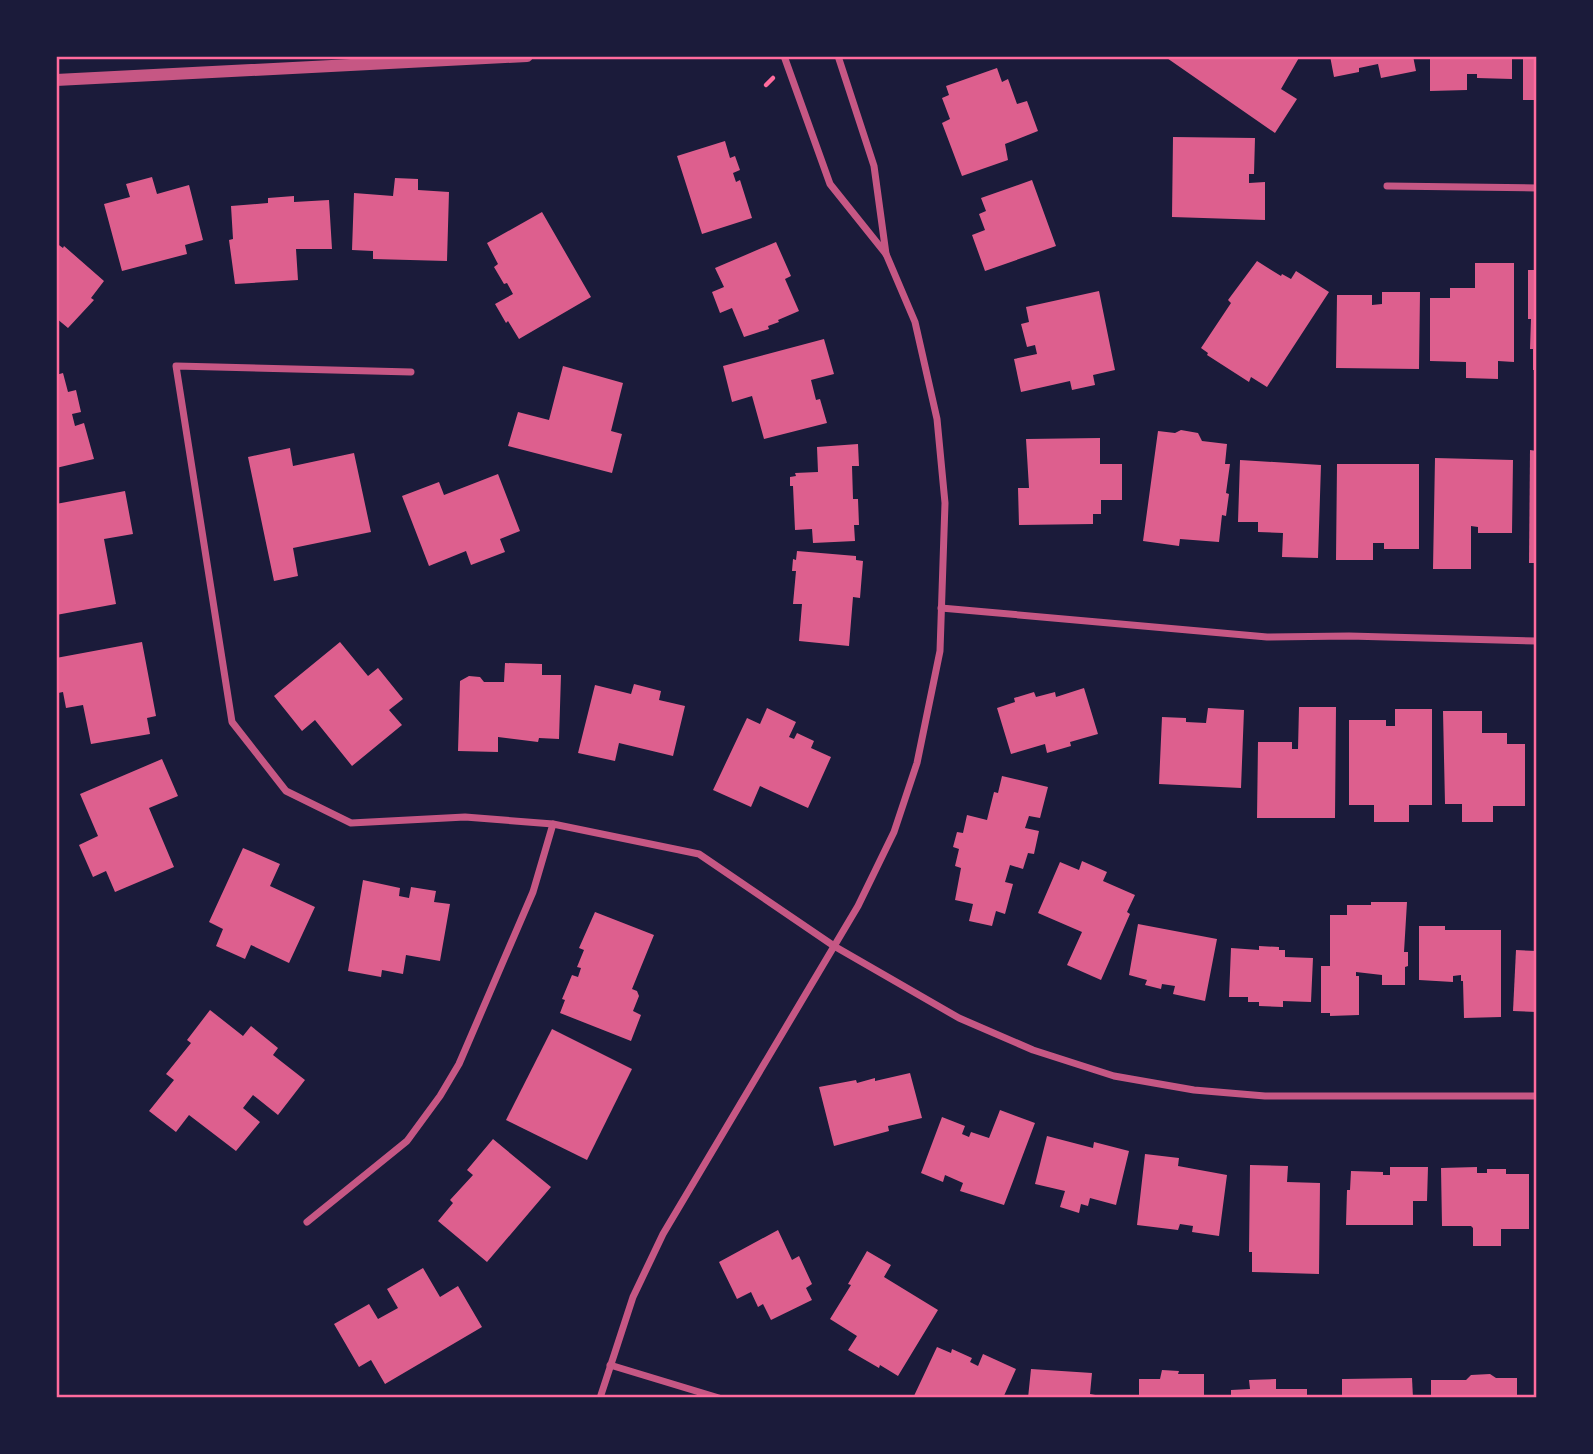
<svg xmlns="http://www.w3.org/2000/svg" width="1593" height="1454" font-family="Cabin,sans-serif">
	<rect width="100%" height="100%" fill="#1b1b3a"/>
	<g fill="#dd5f8e">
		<path d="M1164 56H1300L1281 89 1297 99 1275 133Z"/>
		<path d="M1330 56H1413L1416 71 1381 78 1378 64 1359 68V72L1334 77Z"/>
		<path d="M1430 56H1512V79L1477 78V74H1467V90L1430 91Z"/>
		<rect x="1523" y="56" width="14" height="44"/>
		<path d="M997 68 1002 82 1008 79 1017 104 1027 101 1038 131 1005 144 1008 160 962 176 942 123 950 119 942 98 949 95 946 86Z"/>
		<path d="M1173 137 1255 138 1254 174H1249V183L1265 182V220L1172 217Z"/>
		<path d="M725 141 730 158 735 156 740 170 733 173 736 182 740 180 752 218 702 234 677 156Z"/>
		<path d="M152 177 157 194 189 185 203 240 185 245 187 254 122 271 104 204 130 197 126 184Z"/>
		<path d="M395 178 418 179V190L449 192 447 261 373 259V251L352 250 354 193 393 196Z"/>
		<path d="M1032 180 1056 246 985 271 972 235 985 230 979 214 986 211 981 198Z"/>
		<path d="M294 196V202L329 200 332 249H296L298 280 235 284 229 240 233 239 231 206 268 203V198Z"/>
		<path d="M542 212 591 297 519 339 508 321 506 323 495 304 513 294 507 283 504 284 494 267 498 264 487 243Z"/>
		<path d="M776 242 791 276 785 279 799 311 778 320 779 322 768 326 769 329 744 337 732 308 720 313 712 292 724 287 715 268Z"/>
		<path d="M56 243 63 248 64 246 104 281 91 298 94 300 68 328 56 318Z"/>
		<path d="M1257 261 1281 276 1282 274 1291 279 1296 271 1329 292 1267 387 1251 377 1249 382 1207 355 1208 353 1201 348 1231 303 1228 300Z"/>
		<path d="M1475 263H1514V362L1498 361V379L1466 378V362L1430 361V298H1450V288H1475Z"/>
		<path d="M1528 270H1537V370H1533V349H1530L1531 319H1528Z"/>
		<path d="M1099 291 1115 370 1093 375 1095 385 1072 390 1070 381 1021 392 1014 359 1037 354 1035 345 1027 347 1021 324 1029 322 1026 307Z"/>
		<path d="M1382 292H1420L1419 369 1336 368 1337 295H1372V305L1382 304Z"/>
		<path d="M824 339 834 374 811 380 816 400 820 399 827 423 764 439 752 396 732 402 723 366Z"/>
		<path d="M563 366 623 383 611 431 622 434 612 473 508 446 518 412 549 420Z"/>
		<path d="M63 373 68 392 76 390 81 412 72 414 75 426 84 423 94 459 56 468V375Z"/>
		<path d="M1181 430 1198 433 1202 441 1227 444 1225 464H1230L1226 493 1229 494 1226 516 1222 515 1219 542 1180 539 1179 546 1143 541 1158 431 1175 433Z"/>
		<path d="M1100 438V464H1122V500H1101V514H1093V524L1019 525 1018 488H1029L1026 439Z"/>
		<path d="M858 444 859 466H852L853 499H858L859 525H854L855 541 813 543 812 529 795 530 793 486H790V477L796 476 795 473 818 472 817 447Z"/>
		<path d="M290 448 293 466 354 453 371 532 293 548 298 576 274 581 248 457Z"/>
		<path d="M1530 450 1537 451V563H1529Z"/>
		<path d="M1435 458 1513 460 1512 533H1478V527L1471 526V569H1433Z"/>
		<path d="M1240 460 1321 465 1318 558 1282 557 1283 533 1258 532V522H1238Z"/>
		<path d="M1337 464H1419V549H1384V543H1373V560H1336Z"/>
		<path d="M498 474 520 531 500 539 505 552 471 565 466 551 429 566 402 496 439 482 444 495Z"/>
		<path d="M125 491 133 534 104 539 116 604 56 615V504Z"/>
		<path d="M797 551 856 556V560L863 561 860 598 853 597 849 646 799 641 802 604H793L796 571H792L793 559 796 560Z"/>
		<path d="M142 642 156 716 147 718 150 734 91 744 83 705 66 708 63 692 58 693 56 658Z"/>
		<path d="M340 642 368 676 378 668 403 699 389 710 402 725 352 766 315 720 302 731 274 696Z"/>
		<path d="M505 663 542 664V675H561L559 739 539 738 538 742 498 737V752L458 751 460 681 469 676 480 677 484 682H504Z"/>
		<path d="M634 684 661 691 659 700 685 706 673 756 619 743 615 761 578 753 595 685 631 694Z"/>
		<path d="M1084 688 1098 734 1070 742 1071 746 1047 753 1045 744 1011 754 997 708 1015 702 1014 698 1034 692 1036 697 1055 692 1056 697Z"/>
		<path d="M1299 707H1336L1335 818H1257L1258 742H1292V749H1298Z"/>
		<path d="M767 708 796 722 789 737 794 739 797 733 814 741 811 748 831 757 808 808 760 786 751 807 713 790 747 718 760 724Z"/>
		<path d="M1208 708 1244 710 1241 788 1159 784 1162 717 1186 718V722L1206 723Z"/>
		<path d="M1395 709H1432V805H1409V822H1374V805H1349V720H1386V726H1395Z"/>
		<path d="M1443 711H1482V733H1507V744H1525V806H1493V822H1462V804H1445Z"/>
		<path d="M162 759 178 796 149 808 174 867 115 892 106 871 93 877 79 845 98 836 80 794Z"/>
		<path d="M1002 776 1048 787 1040 818 1029 816 1025 828 1039 831 1034 854 1028 853 1023 869 1010 865 1005 882 1013 884 1005 914 996 911 992 926 969 921 973 904 955 900 961 868 955 866 959 849 953 847 957 832 963 833 967 815 987 820 994 792 998 793Z"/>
		<path d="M243 848 280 864 270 886 315 907 289 963 251 945 245 959 216 946 223 929 209 922Z"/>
		<path d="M1082 861 1107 872 1103 881 1135 895 1127 912 1130 914 1101 980 1067 965 1082 932 1038 913 1060 862 1079 870Z"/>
		<path d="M363 880 400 888 399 896 409 898 411 887 436 891 434 902 450 904 440 961 406 955 403 974 382 970 381 977 348 971Z"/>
		<path d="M1371 902H1407L1404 952H1408V966L1405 967V985H1382V975L1356 972V976H1359V1015L1330 1016V1013H1321V966H1330V915H1347V905H1371Z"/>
		<path d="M595 912 654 935 632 989 637 991 639 996 633 1011 641 1015 631 1041 560 1013 565 1000 562 999 572 975 578 977 581 968 577 967 584 950 579 948Z"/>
		<path d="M1138 924 1217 939 1205 1001 1173 994 1175 986 1162 984 1161 989 1145 985 1147 980 1129 975Z"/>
		<path d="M1419 926H1445V930H1501V1017L1464 1018 1463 981H1461V975L1453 976V982L1419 980Z"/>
		<path d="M1259 946 1279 947V950H1285V957L1313 958 1311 1002 1283 1001V1007L1259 1006V1002H1248V997H1229L1231 948 1259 950Z"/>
		<path d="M1516 950 1537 951V1012L1513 1011Z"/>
		<path d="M210 1010 243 1036 251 1026 278 1048 273 1055 305 1080 278 1115 253 1095 243 1108 260 1122 236 1151 189 1115 176 1132 149 1111 174 1080 166 1074 191 1043 187 1040Z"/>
		<path d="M552 1029 632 1069 587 1160 506 1120Z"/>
		<path d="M910 1073 922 1118 888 1126 889 1131 834 1146 819 1087 856 1080 857 1083 875 1078V1081Z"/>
		<path d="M1000 1110 1035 1123 1004 1205 960 1191 963 1183 945 1175 943 1182 921 1173 942 1117 965 1126 962 1134 969 1137 971 1132 989 1138Z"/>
		<path d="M1047 1136 1093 1148 1094 1142 1129 1151 1116 1205 1090 1198 1088 1206 1081 1204 1079 1213 1060 1207 1065 1191 1035 1184Z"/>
		<path d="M493 1139 551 1187 487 1262 438 1221 453 1203 450 1200 473 1175 467 1170Z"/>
		<path d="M1145 1154 1179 1158 1178 1166 1227 1175 1219 1236 1192 1232 1193 1226 1180 1224 1178 1230 1137 1225Z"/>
		<path d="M1250 1165 1288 1166 1287 1182 1320 1183 1319 1274 1252 1272V1252H1249Z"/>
		<path d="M1390 1167H1428L1427 1201H1413V1225H1346L1347 1190H1350L1351 1171 1383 1172V1175H1390Z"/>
		<path d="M1477 1167V1173H1487V1169H1506V1174H1529V1229H1501V1246H1473V1228L1471 1226H1442L1441 1168Z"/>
		<path d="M778 1230 792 1260 799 1256 812 1284 806 1288 812 1300 771 1320 763 1304 758 1307 751 1292 737 1299 719 1262Z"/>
		<path d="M867 1251 891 1265 884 1277 938 1310 898 1376 880 1365 879 1368 848 1350 857 1336 830 1319 851 1285 848 1284Z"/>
		<path d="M423 1268 440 1297 458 1286 482 1327 385 1384 371 1360 359 1367 334 1324 369 1304 378 1319 398 1308 387 1289Z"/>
		<path d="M937 1347 951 1353 952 1349 972 1358 970 1362 978 1366 983 1354 1016 1369 1003 1398H913Z"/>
		<path d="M1031 1369 1092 1373 1090 1394 1111 1398H1028Z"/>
		<path d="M1162 1370 1179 1371 1178 1374H1204V1398H1139V1379H1160Z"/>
		<path d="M1490 1374 1496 1378H1517V1398H1431V1380H1466L1471 1375Z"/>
		<path d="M1412 1378 1413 1398H1342V1379Z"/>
		<path d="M1276 1379V1389H1307V1398H1231V1390L1250 1389 1249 1380Z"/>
	</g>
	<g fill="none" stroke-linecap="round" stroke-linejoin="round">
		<path stroke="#ff6b9d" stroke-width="4.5" d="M766 85 773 78"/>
		<g stroke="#c65784" stroke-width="7">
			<path d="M838 56 874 166 886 254"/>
			<path d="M1387 186 1537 188"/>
			<path d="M411 372 176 366 232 722 286 791 351 823 465 817 553 824 699 854 834 946 959 1018 1033 1050 1114 1076 1194 1090 1265 1096H1537"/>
			<path d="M941 608 1267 637 1349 636 1537 641"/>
			<path d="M307 1222 407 1141 440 1096 459 1064 533 892 553 824"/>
			<path d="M610 1365 719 1398"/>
			<path d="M600 1398 633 1297 663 1234 858 906 894 832 917 763 940 651 945 503 937 419 915 322 886 254 830 184 784 56"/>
		</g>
		<path stroke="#c65784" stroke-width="12" d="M56 80 527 56"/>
	</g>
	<rect width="1593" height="1454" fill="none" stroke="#1b1b3a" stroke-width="116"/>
	<rect x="58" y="58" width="1477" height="1338" fill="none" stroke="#ff6b9d" stroke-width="2.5"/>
</svg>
